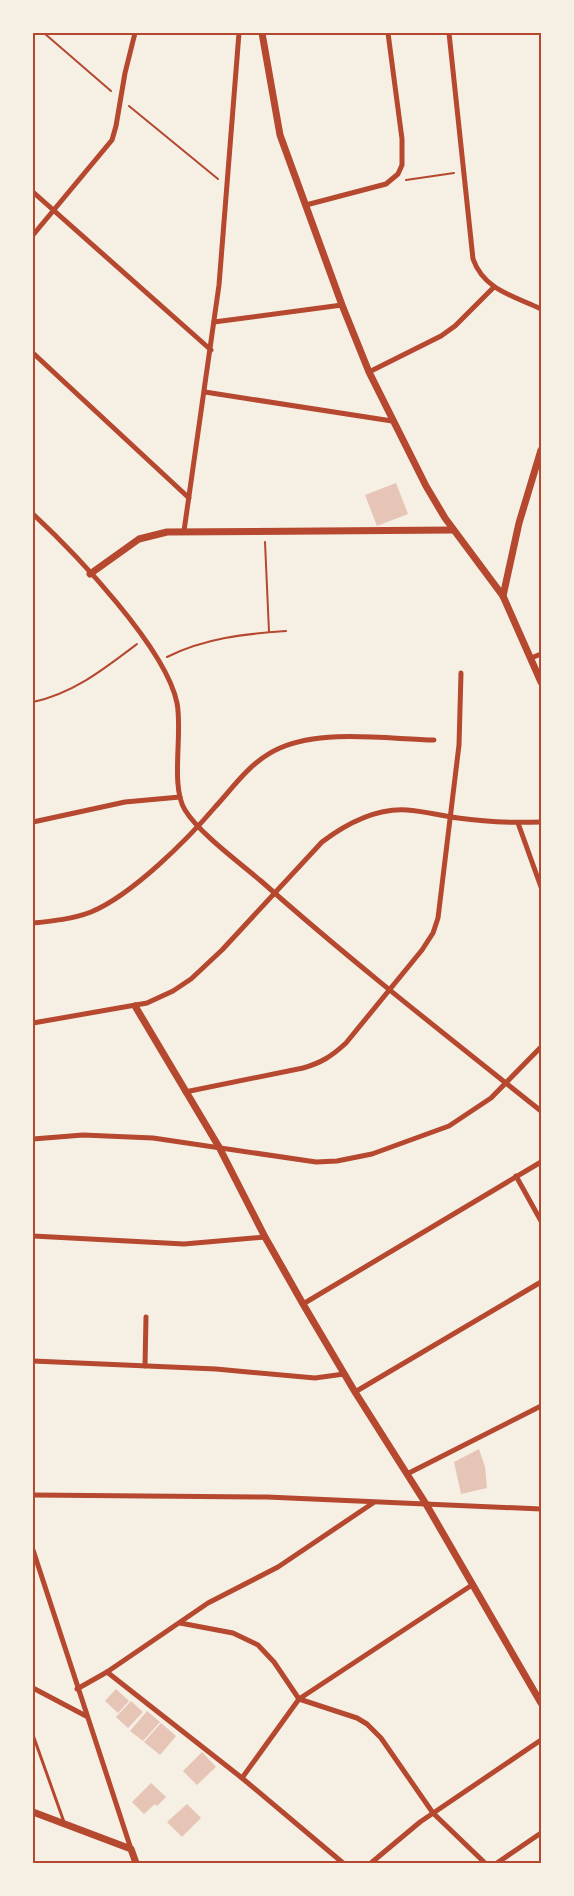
<svg xmlns="http://www.w3.org/2000/svg" width="574" height="1896" font-family="'Space Grotesk',sans-serif">
	<rect width="100%" height="100%" fill="#f6efe4"/>
	<g fill="#e6c5b7">
		<path d="M396 483 408 514 377 526 365 495Z"/>
		<path d="M479 1449 485 1467 487 1488 461 1494 454 1462Z"/>
		<path d="M116 1689 129 1701 118 1713 105 1701Z"/>
		<path d="M131 1701 143 1712 128 1728 116 1717Z"/>
		<path d="M147 1711 160 1722 143 1741 130 1731Z"/>
		<path d="M161 1723 176 1736 160 1755 144 1742Z"/>
		<path d="M202 1752 216 1767 197 1785 183 1771Z"/>
		<path d="M151 1783 166 1797 157 1806 155 1804 144 1814 132 1802Z"/>
		<path d="M187 1804 201 1818 182 1837 167 1822Z"/>
	</g>
	<g fill="none" stroke-linecap="round" stroke-linejoin="round">
		<g stroke="#b5482f" stroke-width="2">
			<path d="M44 33 111 91"/>
			<path d="M129 106 218 179"/>
			<path d="M406 180 454 173"/>
			<path d="M265 542 269 632"/>
			<path d="M167 657C205 638 244 634 286 631"/>
			<path d="M33 702C74 693 104 669 137 644"/>
		</g>
		<path stroke="#b5482f" stroke-width="3" d="M33 1735 64 1822"/>
		<g stroke="#b5482f" stroke-width="5">
			<path d="M449 33 473 259C484 290 514 296 541 309"/>
			<path d="M33 192 211 350"/>
			<path d="M306 205 386 184 398 174 402 165V139L388 33"/>
			<path d="M33 235 112 140 116 126 125 73 135 33"/>
			<path d="M214 322 342 305"/>
			<path d="M33 353 189 498"/>
			<path d="M369 372 441 336 455 326 494 287"/>
			<path d="M205 392 392 421"/>
			<path d="M33 514C75 553 166 648 177 703 183 733 170 786 185 810 199 833 240 863 261 881 351 961 447 1036 541 1111"/>
			<path d="M184 531 219 285 239 33"/>
			<path d="M531 658 541 654"/>
			<path d="M33 822 125 802 180 797"/>
			<path d="M518 823 541 887"/>
			<path d="M33 923C53 921 73 919 91 912 132 895 187 840 216 806 235 785 252 760 280 748 323 729 387 739 434 740"/>
			<path d="M33 1023 147 1003 173 991 191 979 222 950 322 842C346 824 376 808 407 810 424 811 441 816 458 818 486 822 513 823 541 822"/>
			<path d="M185 1092 303 1068C321 1063 332 1056 346 1043L422 950 433 933 438 918 459 745 461 673"/>
			<path d="M33 1139 83 1135 153 1138 316 1162 337 1161 372 1154 449 1126 491 1098 541 1047"/>
			<path d="M516 1176 541 1221"/>
			<path d="M33 1236 184 1244 265 1237"/>
			<path d="M303 1304 541 1162"/>
			<path d="M33 1361 216 1369 315 1378 344 1374"/>
			<path d="M145 1366 146 1317"/>
			<path d="M355 1392 541 1282"/>
			<path d="M407 1474 541 1406"/>
			<path d="M33 1495 267 1497 541 1509"/>
			<path d="M33 1550 131 1849"/>
			<path d="M180 1623 233 1633 258 1645 274 1662 299 1699 357 1718 367 1724 381 1738 433 1813 485 1863"/>
			<path d="M107 1672 242 1778 343 1863"/>
			<path d="M33 1688 86 1716"/>
			<path d="M77 1689 107 1672 208 1603 278 1567 373 1503"/>
			<path d="M242 1778 299 1699 472 1585"/>
			<path d="M371 1863 420 1822 541 1740"/>
			<path d="M497 1863 541 1833"/>
		</g>
		<g stroke="#b5482f" stroke-width="7">
			<path d="M262 33 280 135 342 305 369 372 426 486 445 518 503 596 541 682"/>
			<path d="M90 574 139 539 167 532 453 530"/>
			<path d="M503 596 519 523 541 450"/>
			<path d="M135 1006 219 1147 265 1237 303 1304 355 1392 426 1504 541 1703"/>
			<path d="M33 1812 131 1849 136 1863"/>
		</g>
	</g>
	<rect width="574" height="1896" fill="none" stroke="#f6efe4" stroke-width="69"/>
	<rect x="34" y="34" width="506" height="1828" fill="none" stroke="#b5482f" stroke-width="2"/>
</svg>
